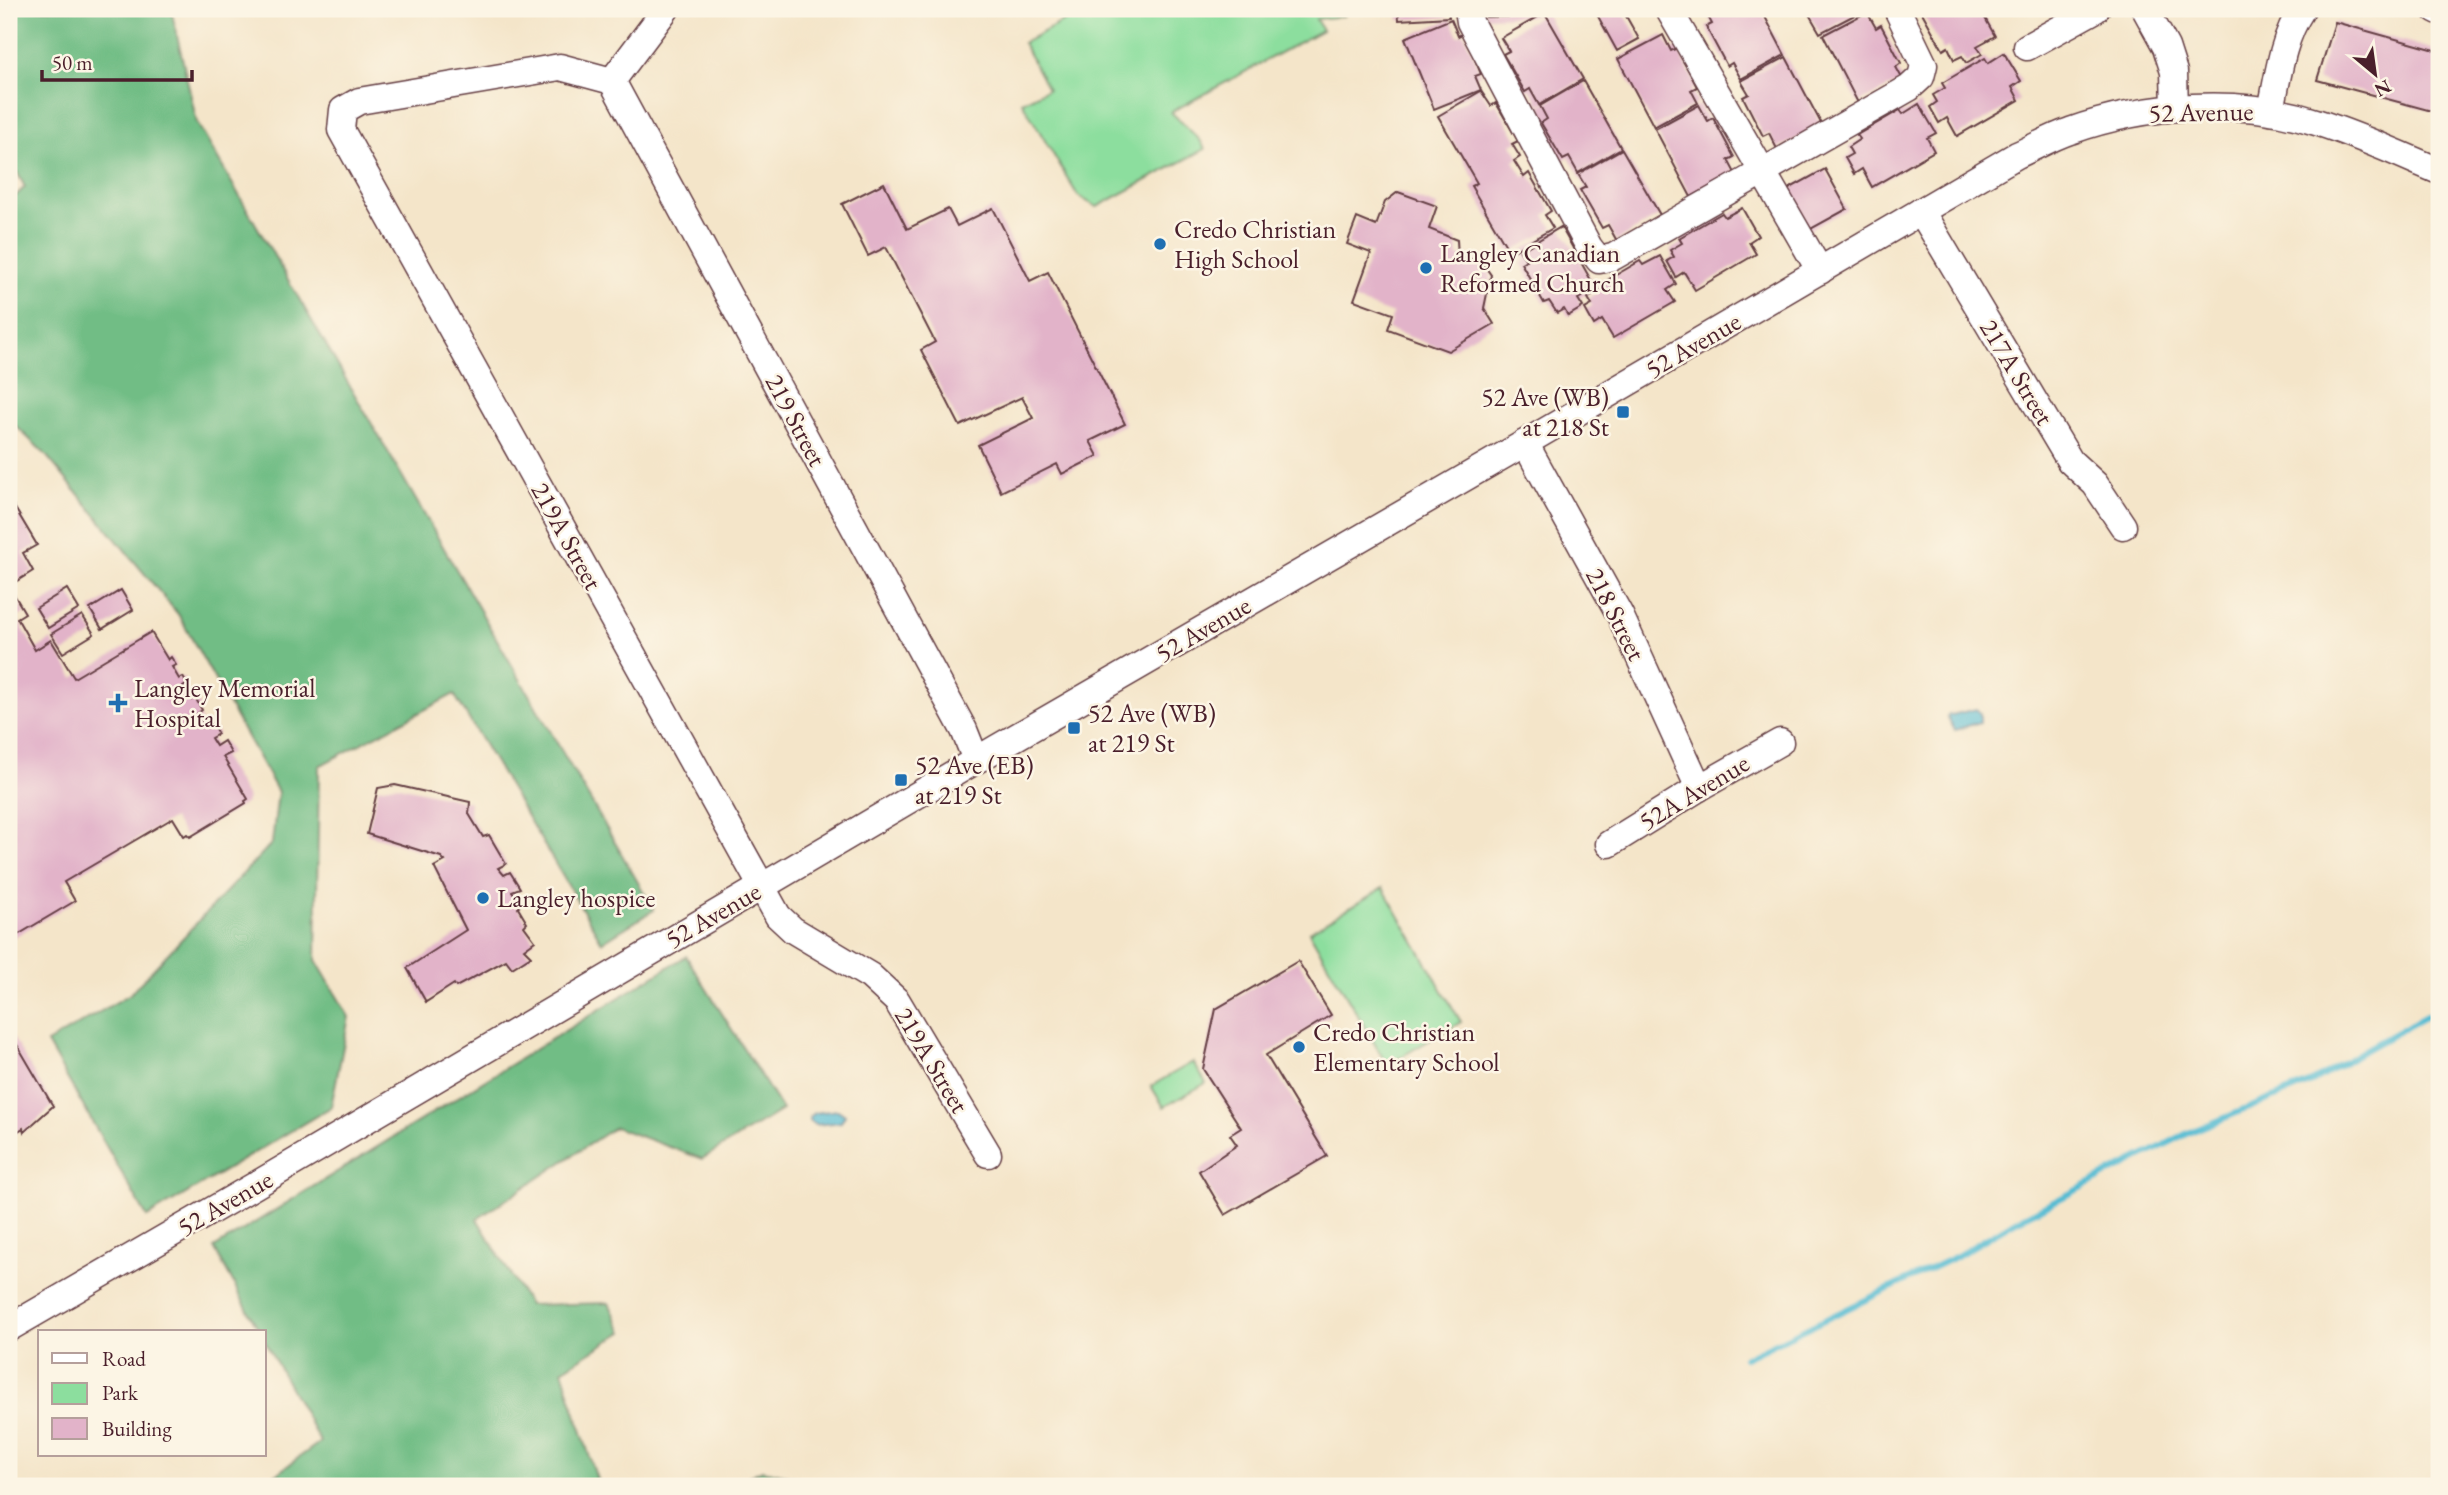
<svg xmlns="http://www.w3.org/2000/svg" width="2448" height="1495" font-family="'EB Garamond',serif">
	<rect width="100%" height="100%" fill="#fcf5e5"/>
	<filter id="ink" filterUnits="userSpaceOnUse"><feTurbulence type="fractalNoise" baseFrequency=".0143" numOctaves="2"/><feDisplacementMap in="SourceGraphic" scale="14" xChannelSelector="R" yChannelSelector="G"/><feConvolveMatrix kernelMatrix="1 2 1 2 8 2 1 2 1" color-interpolation-filters="sRGB"/></filter>
	<filter id="wash" filterUnits="userSpaceOnUse"><feTurbulence type="fractalNoise" baseFrequency=".00686" numOctaves="4" result="noise"/><feDisplacementMap in="SourceGraphic" scale="28" xChannelSelector="R" yChannelSelector="G"/><feGaussianBlur stdDeviation="1.57" result="paint"/><feColorMatrix in="noise" values="0 0 0 0 0 0 0 0 0 0 0 0 0 0 0 0 0 1.4 0 .05"/><feComposite in="paint" operator="in"/></filter>
	<g filter="url(#wash)">
		<rect width="100%" height="100%" fill="#f4e5c9"/>
		<g fill="#8cde9e" stroke="#6b7e64" stroke-width="2">
			<path d="M1086 9H1340L1344 16 1316 19 1322 30 1171 112 1200 140 1205 149 1097 207 1078 196 1022 102 1048 89 1023 43Z"/>
			<path d="M1383 888 1461 1022 1387 1065 1309 932Z"/>
			<path d="M1193 1062 1206 1083 1164 1107 1151 1086Z"/>
		</g>
		<g fill="#71bd85" stroke="#5e6e58" stroke-width="2">
			<path d="M9 9H171L197 123 654 910 602 942 454 694 319 766 316 960 349 1017 331 1107 147 1217 47 1043 130 994 272 843 278 792 178 614 46 455 16 426 9 421V202L25 187 9 157Z"/>
			<path d="M686 956 782 1110 702 1159 615 1127 477 1219 529 1305 609 1303 623 1332 562 1370 599 1486H260L320 1442 264 1340V1332H260L214 1248Z"/>
			<path d="M762 1470 798 1478 801 1486H730Z"/>
		</g>
		<g fill="#55bcd3" stroke="#506e7f" stroke-width="2">
			<path d="M1976 709 1980 713V722L1955 730 1947 717 1949 714 1952 715Z"/>
			<path d="M838 1110 845 1115 841 1122 815 1125 810 1121V1117L815 1113Z"/>
		</g>
		<g fill="none" stroke-linecap="round" stroke-linejoin="round">
			<path stroke="#55bcd3" stroke-width="6" d="M1745 1358 1957 1256 2014 1222 2188 1133 2314 1081 2363 1051 2439 1009"/>
		</g>
		<g id="blocks">
			<g fill="#e2b3c9">
				<path d="M1398 9H1448L1449 17 1399 20Z"/>
				<path d="M1485 9H1536V16L1486 17Z"/>
				<path d="M1594 9H1622L1639 39 1617 51Z"/>
				<path d="M1709 9H1761L1785 55 1741 79 1732 63 1727 66 1706 27 1712 24 1705 11Z"/>
				<path d="M1806 9H1866L1820 33Z"/>
				<path d="M1920 9H1980L1995 36 1977 46 1982 54 1966 63 1962 56 1954 60 1948 47 1943 50Z"/>
				<path d="M1867 12 1876 28 1881 25 1901 63 1896 67 1903 80 1858 103 1823 35Z"/>
				<path d="M1545 13 1583 79 1539 105 1530 89 1525 92 1503 54 1509 51 1501 38Z"/>
				<path d="M1451 19 1458 36 1464 33 1481 74 1475 76 1481 90 1434 109 1405 38Z"/>
				<path d="M2335 22 2439 51V113L2317 80Z"/>
				<path d="M1663 35 1671 51 1677 48 1697 87 1691 90 1698 103 1654 127 1618 59Z"/>
				<path d="M2004 53 2021 81 2012 87 2019 100 1957 136 1947 118 1939 123 1930 107 1937 102 1933 95 1945 88 1942 83 1985 58 1988 63Z"/>
				<path d="M1786 57 1822 125 1777 149 1769 133 1763 136 1743 97 1749 94 1741 81Z"/>
				<path d="M1583 81 1621 148 1578 173 1569 157 1563 160 1541 123 1547 119 1540 106Z"/>
				<path d="M1481 91 1491 106 1496 103 1518 141 1512 144 1520 157 1514 161 1524 177 1529 173 1551 211 1545 215 1553 228 1510 253 1471 186 1477 183 1438 116Z"/>
				<path d="M1919 104 1936 133 1927 138 1934 151 1872 187 1862 169 1854 174 1845 158 1852 154 1848 147 1860 139 1857 135 1900 110 1903 114Z"/>
				<path d="M1699 105 1708 121 1713 118 1734 157 1728 160 1735 173 1691 197 1655 129Z"/>
				<path d="M1622 149 1660 215 1617 241 1608 225 1602 228 1580 190 1586 187 1578 174Z"/>
				<path d="M1825 169 1847 209 1809 230 1787 190Z"/>
				<path d="M884 183 907 229 948 209 957 226 993 208 1030 281 1048 272 1125 424 1090 441 1098 456 1062 474 1057 464 1001 492 978 445 1033 418 1022 397 960 426 921 350 935 342 886 247 868 256 842 204Z"/>
				<path d="M1398 192 1437 206 1429 229 1457 240 1458 256 1481 261 1491 275 1484 308 1494 324 1448 351 1388 329 1393 314 1354 300 1371 253 1347 244 1357 218 1376 226 1385 202Z"/>
				<path d="M1742 208 1758 236 1749 242 1756 254 1695 290 1684 272 1676 277 1667 261 1674 257 1670 250 1682 243 1679 238 1722 213 1725 217Z"/>
				<path d="M1561 227 1596 289 1578 299 1583 307 1568 316 1564 309 1557 313 1549 301 1544 303 1521 263 1526 260 1520 251Z"/>
				<path d="M1660 256 1676 284 1667 290 1675 302 1613 338 1602 320 1594 325 1585 309 1592 305 1588 298 1600 291 1597 286 1640 261 1643 265Z"/>
				<path d="M9 498 37 545 23 553 33 571 9 586Z"/>
				<path d="M9 586 25 613 17 618 35 650 51 640 74 678 151 632 168 660 171 657 176 665 172 667 179 679 183 677 187 684 183 687 191 700 195 697 202 710 197 714 205 727 212 723 218 734 211 738 216 746 224 741 231 753 223 757 248 799 245 801 246 803 190 837 187 834 184 836 173 818 64 882 75 901 9 940Z"/>
				<path d="M67 589 79 609 48 628 36 608Z"/>
				<path d="M121 590 133 610 102 629 90 609Z"/>
				<path d="M82 615 94 634 63 653 51 634Z"/>
				<path d="M395 785 470 802 469 814 483 837 489 835 506 864 498 868 504 875 510 872 520 888 512 891 521 904 518 908 527 923 524 926 535 941 524 949 531 956 512 968 506 960 456 987 454 984 426 1002 407 968 466 930 434 867 445 861 441 857 367 834 378 788Z"/>
				<path d="M1298 961 1331 1015 1266 1055 1327 1156 1225 1215 1199 1171 1237 1145 1230 1135 1241 1128 1203 1069 1216 1009Z"/>
				<path d="M9 1031 53 1106 24 1132 23 1128 9 1137Z"/>
			</g>
		</g>
	</g>
	<g filter="url(#ink)">
		<use href="#blocks" fill-opacity="0" stroke="#643d43" stroke-width="2"/>
		<g fill="none" stroke-linecap="round" stroke-linejoin="round">
			<defs>
				<g id="minor">
					<path d="M1468 9 1470 22 1589 247 1599 260 1613 257 1909 88 1921 77 1924 65 1897 9"/>
					<path d="M2145 9 2166 47 2174 72 2175 108"/>
					<path d="M2435 9 2439 11"/>
					<path d="M1669 10 1820 271"/>
					<path d="M2027 47 2096 9"/>
					<path d="M612 81 560 67 359 101 343 110 341 130 778 916 793 930 870 976 897 1001 988 1154"/>
					<path d="M612 81 964 730 976 760"/>
					<path d="M612 81 666 9"/>
					<path d="M2271 111C2278 76 2282 39 2302 9"/>
					<path d="M1921 211 2070 461 2095 484 2123 526"/>
					<path d="M1525 443 1620 615 1699 788"/>
					<path d="M1609 844 1699 788 1780 742"/>
					<path d="M9 1328 254 1186 997 748 1525 443 2017 155C2035 147 2052 137 2070 131 2145 104 2240 97 2316 122 2358 135 2399 154 2439 171"/>
				</g>
			</defs>
			<use href="#minor" stroke="#643d43" stroke-width="29"/>
			<use href="#minor" stroke="#fff" stroke-width="26"/>
		</g>
	</g>
	<g fill="#1f6fb2" stroke="#fcf5e5" stroke-width="2.5">
		<circle cx="1160" cy="244" r="7"/>
		<circle cx="1426" cy="268" r="7"/>
		<rect x="1616" y="405" width="14" height="14" rx="3.5"/>
		<path d="M114.5 692.5h7v7h7v7h-7v7h-7v-7h-7v-7h7z"/>
		<rect x="1067" y="721" width="14" height="14" rx="3.5"/>
		<rect x="894" y="773" width="14" height="14" rx="3.5"/>
		<circle cx="483" cy="898" r="7"/>
		<circle cx="1299" cy="1047" r="7"/>
	</g>
	<g text-anchor="middle" dominant-baseline="central" stroke-width="5" stroke-linejoin="round" paint-order="stroke">
		<g font-size="26" fill="#4a1f2b" stroke="#fcf5e5">
			<text transform="translate(2201 112) rotate(-1)">52 Avenue</text>
			<text transform="translate(1693 345) rotate(-30)">52 Avenue</text>
			<text transform="translate(2017 372) rotate(59)">217A Street</text>
			<text transform="translate(796 420) rotate(62)">219 Street</text>
			<text transform="translate(567 536) rotate(61)">219A Street</text>
			<text transform="translate(1616 614) rotate(63)">218 Street</text>
			<text transform="translate(1203 629) rotate(-30)">52 Avenue</text>
			<text transform="translate(1694 792) rotate(-31)">52A Avenue</text>
			<text transform="translate(713 915) rotate(-30)">52 Avenue</text>
			<text transform="translate(932 1060) rotate(59)">219A Street</text>
			<text transform="translate(225 1203) rotate(-30)">52 Avenue</text>
		</g>
		<g font-size="26" fill="#4a1f2b" stroke="#fcf5e5" text-anchor="start">
			<text x="1174" y="229">Credo Christian<tspan x="1174" dy="30">High School</tspan></text>
			<text x="1440" y="253">Langley Canadian<tspan x="1440" dy="30">Reformed Church</tspan></text>
			<text x="1609" y="397" text-anchor="end">52 Ave (WB)<tspan x="1609" dy="30">at 218 St</tspan></text>
			<text x="134" y="688">Langley Memorial<tspan x="134" dy="30">Hospital</tspan></text>
			<text x="1088" y="713">52 Ave (WB)<tspan x="1088" dy="30">at 219 St</tspan></text>
			<text x="915" y="765">52 Ave (EB)<tspan x="915" dy="30">at 219 St</tspan></text>
			<text x="497" y="898">Langley hospice</text>
			<text x="1313" y="1032">Credo Christian<tspan x="1313" dy="30">Elementary School</tspan></text>
		</g>
	</g>
	<rect width="2448" height="1495" fill="none" stroke="#fcf5e5" stroke-width="35"/>
	<rect x="38" y="1330" width="228" height="126" fill="#fcf5e5" stroke="#b59f9b" stroke-width="2"/>
	<rect x="52" y="1353" width="35" height="10" fill="#ffffff" stroke="#b59f9b" stroke-width="2"/>
	<text x="102" y="1366" font-size="21" fill="#4a1f2b">Road</text>
	<rect x="52" y="1383" width="35" height="21" fill="#8cde9e" stroke="#b59f9b" stroke-width="2"/>
	<text x="102" y="1400" font-size="21" fill="#4a1f2b">Park</text>
	<rect x="52" y="1418" width="35" height="21" fill="#e2b3c9" stroke="#b59f9b" stroke-width="2"/>
	<text x="102" y="1436" font-size="21" fill="#4a1f2b">Building</text>
	<g transform="translate(2375 74) rotate(151)" stroke="#fcf5e5" stroke-width="5" paint-order="stroke">
	<path d="M0-5L12 26L0 18L-12 26Z" fill="#4a1f2b"/>
	<text y="-10" font-size="19" font-weight="bold" text-anchor="middle" fill="#4a1f2b">N</text>
	</g>
	<path d="M42 70v10h150v-10" fill="none" stroke="#4a1f2b" stroke-width="3.5"/>
	<text x="52" y="70" font-size="21" fill="#4a1f2b" stroke="#fcf5e5" stroke-width="5" paint-order="stroke">50 m</text>
</svg>
